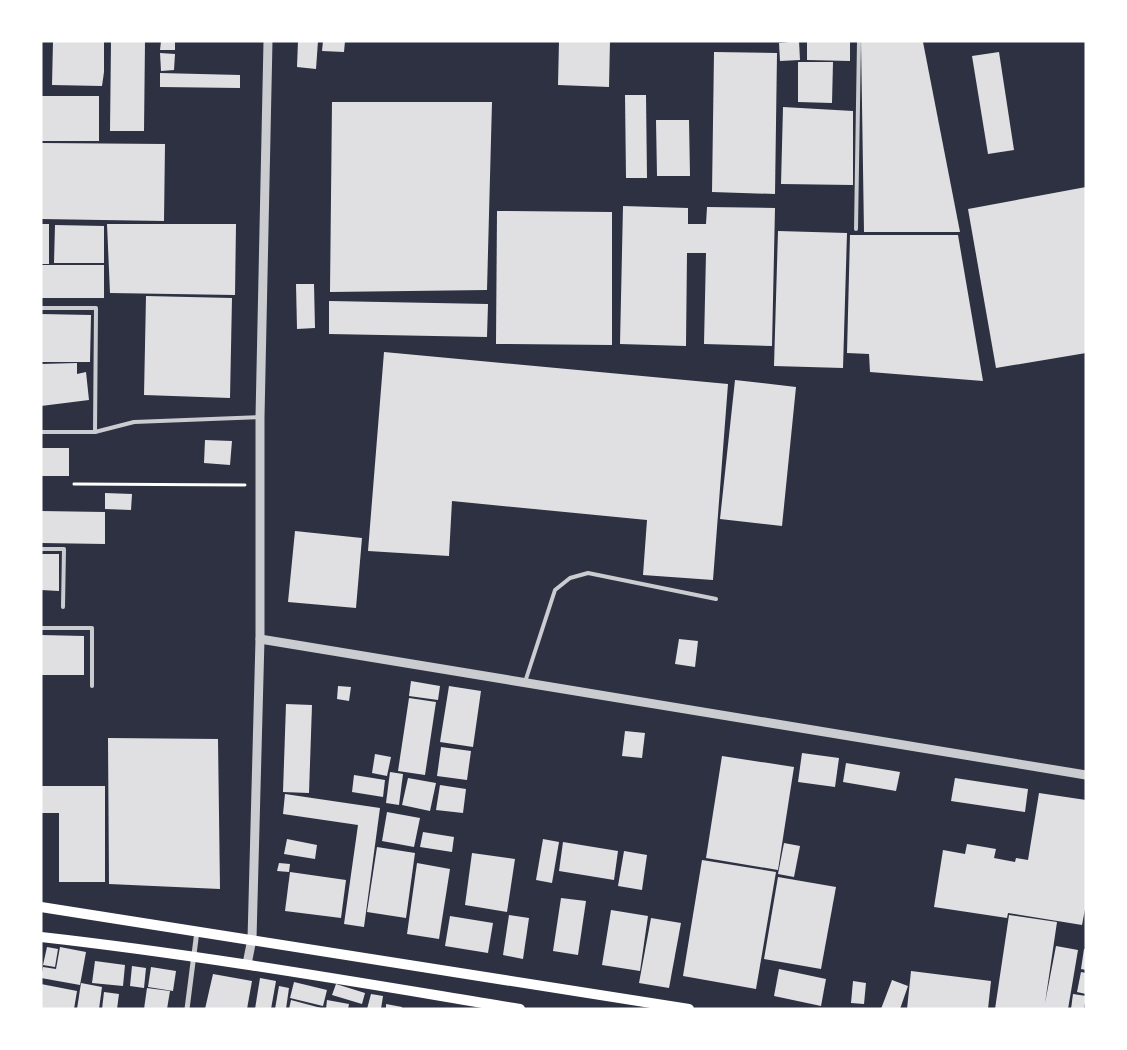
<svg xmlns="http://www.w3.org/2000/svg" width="1127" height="1050" font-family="Barlow,sans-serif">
	<rect width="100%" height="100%" fill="#2d3142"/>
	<g fill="#e0e0e3">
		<path d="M53 41H104V72L102 86 52 85Z"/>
		<path d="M111 41H145L144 131H110Z"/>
		<path d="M161 41H175V50H160Z"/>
		<path d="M298 41H318L316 69 297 67Z"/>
		<path d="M323 41H345L344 52 322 51Z"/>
		<path d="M559 41H610L609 87 558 85Z"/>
		<path d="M799 41 800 60 780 61 779 43Z"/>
		<path d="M807 41H850V61L807 60Z"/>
		<path d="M861 41 923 42 960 232H864Z"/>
		<path d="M714 52 777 53 775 194 712 192Z"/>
		<path d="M999 52 1014 150 988 154 972 56Z"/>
		<path d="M160 53 175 54 174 70 161 71Z"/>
		<path d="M798 62H833L832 103 798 102Z"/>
		<path d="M160 73 240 75V88L160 87Z"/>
		<path d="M625 95H646L647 178H626Z"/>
		<rect x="41" y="96" width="58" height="45"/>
		<path d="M332 102H492L487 290 330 292Z"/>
		<path d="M783 107 853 111V185L781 184Z"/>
		<path d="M656 120H689L690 176H657Z"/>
		<path d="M41 143 165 144 164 221 41 219Z"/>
		<path d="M1086 187V353L996 368 968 209Z"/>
		<path d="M623 206 688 208V224H706L707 207 775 208 772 346 704 344 706 253H687L686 346 620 344Z"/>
		<path d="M497 211 612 212V345L496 344Z"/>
		<rect x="41" y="224" width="8" height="40"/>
		<path d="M107 224H236L235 295 110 293Z"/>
		<path d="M55 225 104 226V263H54Z"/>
		<path d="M778 231 847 233 843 368 774 366Z"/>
		<path d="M850 235H958L983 381 870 372 869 354 847 353Z"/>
		<rect x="41" y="265" width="63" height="33"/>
		<path d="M296 284H314L315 328 297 329Z"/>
		<path d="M146 296 232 298 230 398 144 395Z"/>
		<path d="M329 301 488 304 487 337 329 334Z"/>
		<path d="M41 314 91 315 90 362H41Z"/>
		<path d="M384 352 728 384 713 580 643 575 647 520 452 501 449 556 368 551Z"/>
		<path d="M77 363V374L86 372 89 400 41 406V364Z"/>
		<path d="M735 380 796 387 782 526 720 519Z"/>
		<path d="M205 440 232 441 230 465 204 463Z"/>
		<rect x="41" y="448" width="28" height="28"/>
		<path d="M105 493 132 494 131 510 105 509Z"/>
		<path d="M41 511 105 512V544L41 543Z"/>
		<path d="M295 531 362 538 356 608 288 602Z"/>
		<path d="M41 554H59V591L41 590Z"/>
		<path d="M41 635 84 636V675H41Z"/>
		<path d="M679 639 698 641 695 667 675 664Z"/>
		<path d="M411 681 440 686 438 700 409 696Z"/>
		<path d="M338 686 351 687 349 701 337 699Z"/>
		<path d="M449 686 481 691 473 747 440 742Z"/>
		<path d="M409 698 436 702 425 775 398 771Z"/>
		<path d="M286 704 312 705 309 793 283 792Z"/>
		<path d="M625 731 645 733 642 758 622 756Z"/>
		<path d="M108 738 218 739 220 889 109 884Z"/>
		<path d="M441 747 471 751 467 780 437 776Z"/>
		<path d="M802 753 839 758 835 787 798 782Z"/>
		<path d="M375 754 391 757 387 776 372 773Z"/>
		<path d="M722 756 794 767 778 870 706 858Z"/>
		<path d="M846 763 900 772 896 791 843 782Z"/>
		<path d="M390 772 403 774 399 805 386 803Z"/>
		<path d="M354 775 385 780 383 797 352 792Z"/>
		<path d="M408 778 436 783 430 811 402 805Z"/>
		<path d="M955 778 1028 789 1025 812 951 801Z"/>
		<path d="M440 785 466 789 463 813 436 810Z"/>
		<path d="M41 786H105V882H59V813H41Z"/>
		<path d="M1039 793 1086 800V904L1082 925 1008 913 1007 918 934 907 943 850 965 854 967 844 996 849 994 858 1015 862 1016 858 1028 860Z"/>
		<path d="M285 794 380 808 364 927 344 924 358 825 283 814Z"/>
		<path d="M387 812 420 818 414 847 382 841Z"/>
		<path d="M423 832 454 837 452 852 420 847Z"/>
		<path d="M287 839 317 845 315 859 284 854Z"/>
		<path d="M543 839 559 842 552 883 536 880Z"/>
		<path d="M563 842 618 851 614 880 559 871Z"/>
		<path d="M784 843 800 846 794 877 778 874Z"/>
		<path d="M377 847 415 853 406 918 367 912Z"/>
		<path d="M624 851 647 855 642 890 618 886Z"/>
		<path d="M472 853 515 859 507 912 465 905Z"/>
		<path d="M702 860 776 872 756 989 683 976Z"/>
		<path d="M279 863 290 864 289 872 277 871Z"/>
		<path d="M417 863 450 869 439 939 407 934Z"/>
		<path d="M290 872 346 880 341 918 285 911Z"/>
		<path d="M778 877 836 887 821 969 764 959Z"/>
		<path d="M561 898 586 901 578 955 553 951Z"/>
		<path d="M611 910 648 916 640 971 602 965Z"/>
		<path d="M509 915 529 918 523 959 503 955Z"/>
		<path d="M1009 915 1057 922 1045 1003 1056 946 1078 950 1068 1009H995Z"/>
		<path d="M450 916 493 923 488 953 445 946Z"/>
		<path d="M651 918 681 923 669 988 639 983Z"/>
		<path d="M47 947 58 949 55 967 43 965Z"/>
		<path d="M60 947 86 952 80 985 41 978 43 967 56 969Z"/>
		<path d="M1084 949H1086V970L1081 969Z"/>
		<path d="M95 961 125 965 123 986 92 983Z"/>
		<path d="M132 966 146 968 144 988 130 986Z"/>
		<path d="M151 967 176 971 173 991 148 987Z"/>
		<path d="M779 969 826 979 821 1006 774 996Z"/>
		<path d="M911 971 991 981 988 1009H907Z"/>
		<path d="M1081 972 1086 973V994L1077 992Z"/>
		<path d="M213 974 252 981 247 1009H205Z"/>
		<path d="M260 978 276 981 271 1009H255Z"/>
		<path d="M892 980 908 986 900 1009H881Z"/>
		<path d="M853 981 866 983 864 1004 851 1003Z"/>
		<path d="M294 982 327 990 323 1006 290 998Z"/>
		<path d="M81 983 102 987 99 1009H77Z"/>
		<path d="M41 984 77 991 74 1009H41Z"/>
		<path d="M336 984 365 993 362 1004 332 995Z"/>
		<path d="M279 986 289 988 286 1009H275Z"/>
		<path d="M147 988 170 991 167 1009H144Z"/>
		<path d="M104 992 119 994 117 1009H102Z"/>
		<path d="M371 994 383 996 381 1009H367Z"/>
		<path d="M1073 994 1086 996 1084 1009H1071Z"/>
		<path d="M291 1000 321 1008V1009H289Z"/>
		<path d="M327 1000 349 1004 348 1009H326Z"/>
		<path d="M386 1004 402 1007V1009H386Z"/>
	</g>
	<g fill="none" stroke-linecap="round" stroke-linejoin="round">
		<path stroke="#fff" stroke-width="3" d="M74 484 245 485"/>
		<g stroke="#caccd0" stroke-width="4">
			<path d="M856 229 859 41"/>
			<path d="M41 308H96L95 432"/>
			<path d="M41 432H95L134 422 260 417"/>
			<path d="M41 549H64L63 607"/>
			<path d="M41 628H92V686"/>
			<path d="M525 682 555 590 570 578 588 573 716 599"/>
		</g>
		<path stroke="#caccd0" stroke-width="5" d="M187 1009 197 931"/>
		<g stroke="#caccd0" stroke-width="9">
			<path d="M260 639 1086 775"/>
			<path d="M247 964 252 939 260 639V417L268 41"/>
		</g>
		<g stroke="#fff" stroke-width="10">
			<path d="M41 907 689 1009"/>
			<path d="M41 937C202 955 361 983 520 1009"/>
		</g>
	</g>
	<rect width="1127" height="1050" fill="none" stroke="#ffffff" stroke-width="85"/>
</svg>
